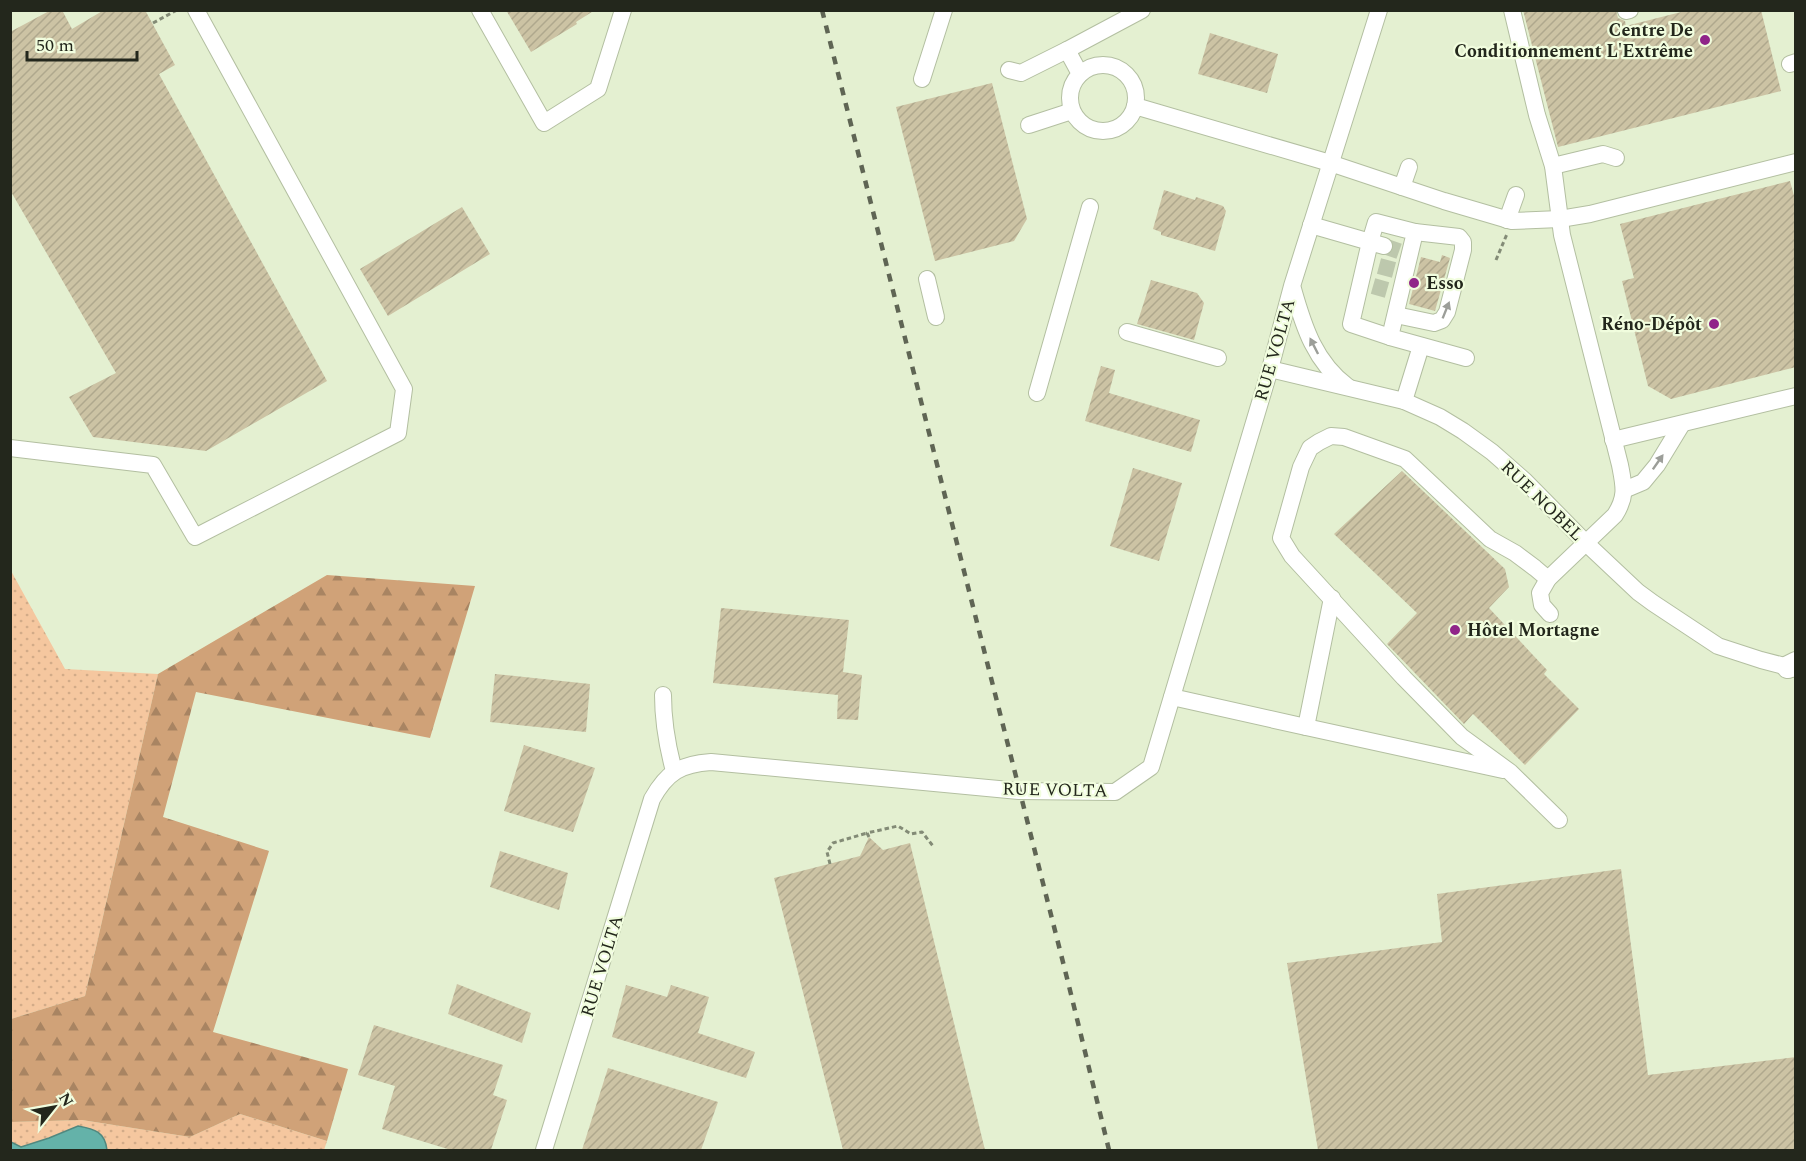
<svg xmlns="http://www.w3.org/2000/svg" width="1806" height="1161" font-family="Spectral,serif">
	<defs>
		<pattern id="grass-dots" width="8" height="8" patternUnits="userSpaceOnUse" patternTransform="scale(1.5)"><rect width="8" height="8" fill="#f5c79f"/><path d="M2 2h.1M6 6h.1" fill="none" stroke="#d2ab88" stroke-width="1.8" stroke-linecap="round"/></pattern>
		<pattern id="forest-firs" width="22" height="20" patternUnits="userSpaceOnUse" patternTransform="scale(1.5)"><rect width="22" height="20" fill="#d0a278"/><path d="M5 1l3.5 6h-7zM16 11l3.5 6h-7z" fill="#a88462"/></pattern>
		<pattern id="building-hatch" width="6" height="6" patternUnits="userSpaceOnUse" patternTransform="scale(1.5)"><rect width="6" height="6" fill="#ccc3a4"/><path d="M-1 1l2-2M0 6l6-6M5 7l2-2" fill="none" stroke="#afa88d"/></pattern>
	</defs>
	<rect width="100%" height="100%" fill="#e4f0d1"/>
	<g fill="url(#grass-dots)">
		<path d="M10 569 65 669 158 674 85 996 11 1019Z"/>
		<path d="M240 1114 327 1141 324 1150H11L10 1122 82 1120 190 1137Z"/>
	</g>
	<path fill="url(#forest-firs)" d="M327 575 475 586 430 738 196 692 163 817 269 851 213 1032 348 1069 327 1141 240 1114 190 1137 82 1120 11 1122V1019L85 996 158 674Z"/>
	<path fill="#64b2a9" stroke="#50887f" stroke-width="1.5" d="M78 1126C95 1129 105 1132 107 1150H11V1142L21 1147 49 1138Z"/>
	<g fill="url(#building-hatch)">
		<path d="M51 10H62L72 29 104 10H145L175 65 159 74 327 381 206 451 93 437 69 397 116 373 10 190V32Z"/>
		<path d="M506 10H595L576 22 577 24 531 52Z"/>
		<path d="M1523 10H1616L1618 18 1625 21 1626 26 1689 10H1761L1781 91 1558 147Z"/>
		<path d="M1210 33 1278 54 1267 93 1198 74Z"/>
		<path d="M992 83 1027 219 1014 241 935 261 896 107Z"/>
		<path d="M1790 181 1796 203V367L1671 399 1648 386 1622 281 1634 278 1620 224Z"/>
		<path d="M1164 190 1195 200 1196 197 1223 206 1226 211 1215 251 1161 235V232L1153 229Z"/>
		<path d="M462 207 490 254 388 316 360 269Z"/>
		<path d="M1442 255 1450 258 1435 311 1409 304 1421 257 1440 262Z"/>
		<path d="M1151 280 1197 293 1204 303 1194 340 1137 324Z"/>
		<path d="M1101 366 1115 370 1109 393 1200 420 1191 452 1085 421Z"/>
		<path d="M1133 468 1182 483 1159 561 1110 546Z"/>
		<path d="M1402 471 1505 569 1509 587 1489 608 1547 670 1544 674 1579 709 1525 765 1473 714 1464 724 1387 644 1417 613 1334 534Z"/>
		<path d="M721 608 849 620 843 672 862 675 858 720 837 719 838 695 713 683Z"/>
		<path d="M495 674 590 684 586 732 490 722Z"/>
		<path d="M524 745 595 768 573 832 504 811Z"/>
		<path d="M869 837 883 850 910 843 985 1150H843L774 878 860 856Z"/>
		<path d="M500 851 568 873 559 910 490 887Z"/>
		<path d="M1621 869 1648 1075 1796 1057V1150H1318L1287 963 1442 942 1437 894Z"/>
		<path d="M457 984 531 1013 522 1043 448 1014Z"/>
		<path d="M626 985 667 997 671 985 709 997 698 1033 755 1052 746 1078 612 1037Z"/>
		<path d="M374 1025 503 1065 493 1095 507 1100 491 1150H451L382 1129 395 1086 358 1075Z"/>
		<path d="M608 1068 718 1102 701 1150H582Z"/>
	</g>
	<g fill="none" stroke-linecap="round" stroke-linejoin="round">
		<g stroke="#bdc8ad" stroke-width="16" stroke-dasharray="16 8" stroke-linecap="butt">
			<path d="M1384 246 1401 252"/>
			<path d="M1379 266 1394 270"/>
			<path d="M1373 286 1387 290"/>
		</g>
		<defs>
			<g id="minor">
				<path d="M480 10 544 123 598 89 623 10"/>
				<path d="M1512 10 1537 115 1553 166 1562 235 1620 465C1624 486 1627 496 1615 515L1548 579 1540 593 1542 605 1550 614"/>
				<path d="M1626 11 1630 10"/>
				<path d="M1790 64 1796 62"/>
				<circle cx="1103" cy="98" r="33"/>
				<path d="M1009 70 1021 73 1067 50"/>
				<path d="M1080 74 1067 50 1142 10"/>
				<path d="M922 79 944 10"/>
				<path d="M1135 106 1330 163 1444 201 1512 221 1560 219 1590 214 1796 162"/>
				<path d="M1029 125 1072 111"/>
				<path d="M1553 166 1603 154 1616 158"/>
				<path d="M1402 187 1409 167"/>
				<path d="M1507 220 1516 195"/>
				<path d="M1311 225 1370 242 1376 222 1415 232 1390 337 1351 324 1370 242 1384 246"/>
				<path d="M927 279 936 317"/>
				<path d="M1293 289C1304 328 1315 362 1348 387"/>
				<path d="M1396 315 1434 323 1442 320 1447 312 1463 250V242L1459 237 1415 232"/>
				<path d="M1127 332 1218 358"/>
				<path d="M1390 337 1466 358"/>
				<path d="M1270 369 1404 401 1440 417 1463 431 1492 452 1525 481 1587 544 1638 592 1653 603 1718 646 1761 660 1796 669"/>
				<path d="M1037 393 1090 207"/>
				<path d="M1404 401 1421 346"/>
				<path d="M1613 440 1796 396"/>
				<path d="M10 448 153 465 195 537 398 433 404 389 196 10"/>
				<path d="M1624 490 1643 482 1657 465 1682 424"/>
				<path d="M1548 579 1535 568 1515 553 1490 539 1405 459 1344 437 1331 436 1319 442 1310 448 1301 467 1281 538 1292 556 1404 678 1462 737 1510 772 1559 820"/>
				<path d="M1332 598 1306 727 1503 770"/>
				<path d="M663 695C663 722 667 745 674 771"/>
				<path d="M1172 697 1306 727"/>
				<path d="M544 1150 652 799C667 772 681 764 711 762L1019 791 1115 792 1151 767 1270 369 1292 286 1379 10"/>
			</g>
			<path id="highway" d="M1788 667 1796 663"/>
		</defs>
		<use href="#minor" stroke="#b3bfa1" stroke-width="18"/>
		<use href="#highway" stroke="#b3bfa1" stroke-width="24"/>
		<g stroke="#838b76" stroke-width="3" stroke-dasharray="4.5 3" stroke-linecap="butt">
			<path d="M153 23 177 10"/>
			<path d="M1496 260 1507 234"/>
			<path d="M869 837 867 833 898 826 911 834 922 832 933 846"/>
			<path d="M830 864 827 852 833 843 867 833"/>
		</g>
		<use href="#minor" stroke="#fff" stroke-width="16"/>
		<use href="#highway" stroke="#fff" stroke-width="22"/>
		<path stroke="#5f6554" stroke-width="4.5" stroke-dasharray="8 8" stroke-linecap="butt" d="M822 10 1068 982 1109 1150"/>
	</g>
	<defs><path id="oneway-solid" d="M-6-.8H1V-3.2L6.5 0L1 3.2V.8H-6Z" transform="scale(1.5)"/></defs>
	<g fill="#9c9e99">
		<use href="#oneway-solid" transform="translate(1446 310) rotate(-68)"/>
		<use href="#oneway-solid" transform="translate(1314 346) rotate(-117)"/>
		<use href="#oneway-solid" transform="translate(1658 462) rotate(-55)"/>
	</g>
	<g fill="#902589" stroke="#f1fdde" stroke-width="2">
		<circle cx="1705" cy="40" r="6"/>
		<circle cx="1414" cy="283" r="6"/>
		<circle cx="1714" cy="324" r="6"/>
		<circle cx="1455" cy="630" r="6"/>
	</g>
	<g text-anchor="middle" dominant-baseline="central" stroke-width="4.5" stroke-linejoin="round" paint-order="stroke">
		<g font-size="18" font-weight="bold" fill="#23271c" stroke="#f1fdde" text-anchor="end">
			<text x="1693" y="30">Centre De<tspan x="1693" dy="21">Conditionnement L'Extrême</tspan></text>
			<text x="1426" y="283" text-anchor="start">Esso</text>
			<text x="1702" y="324">Réno-Dépôt</text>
			<text x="1467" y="630" text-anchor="start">Hôtel Mortagne</text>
		</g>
		<g font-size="18" fill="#23271c" stroke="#f1fdde">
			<text transform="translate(1275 350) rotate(-74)">RUE VOLTA</text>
			<text transform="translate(1542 501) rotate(44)">RUE NOBEL</text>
			<text transform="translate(1055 790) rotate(1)">RUE VOLTA</text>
			<text transform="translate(602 966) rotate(-73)">RUE VOLTA</text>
		</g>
	</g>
	<rect width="1806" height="1161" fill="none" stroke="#23271c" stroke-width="24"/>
	<g transform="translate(54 1107) rotate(59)" stroke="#f1fdde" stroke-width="4.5" paint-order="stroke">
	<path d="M0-4.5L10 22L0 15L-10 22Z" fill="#23271c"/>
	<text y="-9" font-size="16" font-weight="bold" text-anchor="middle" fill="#23271c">N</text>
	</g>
	<path d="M27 51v9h110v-9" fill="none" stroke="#23271c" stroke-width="3"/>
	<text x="36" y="51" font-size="18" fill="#23271c" stroke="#f1fdde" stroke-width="4.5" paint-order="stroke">50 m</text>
</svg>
